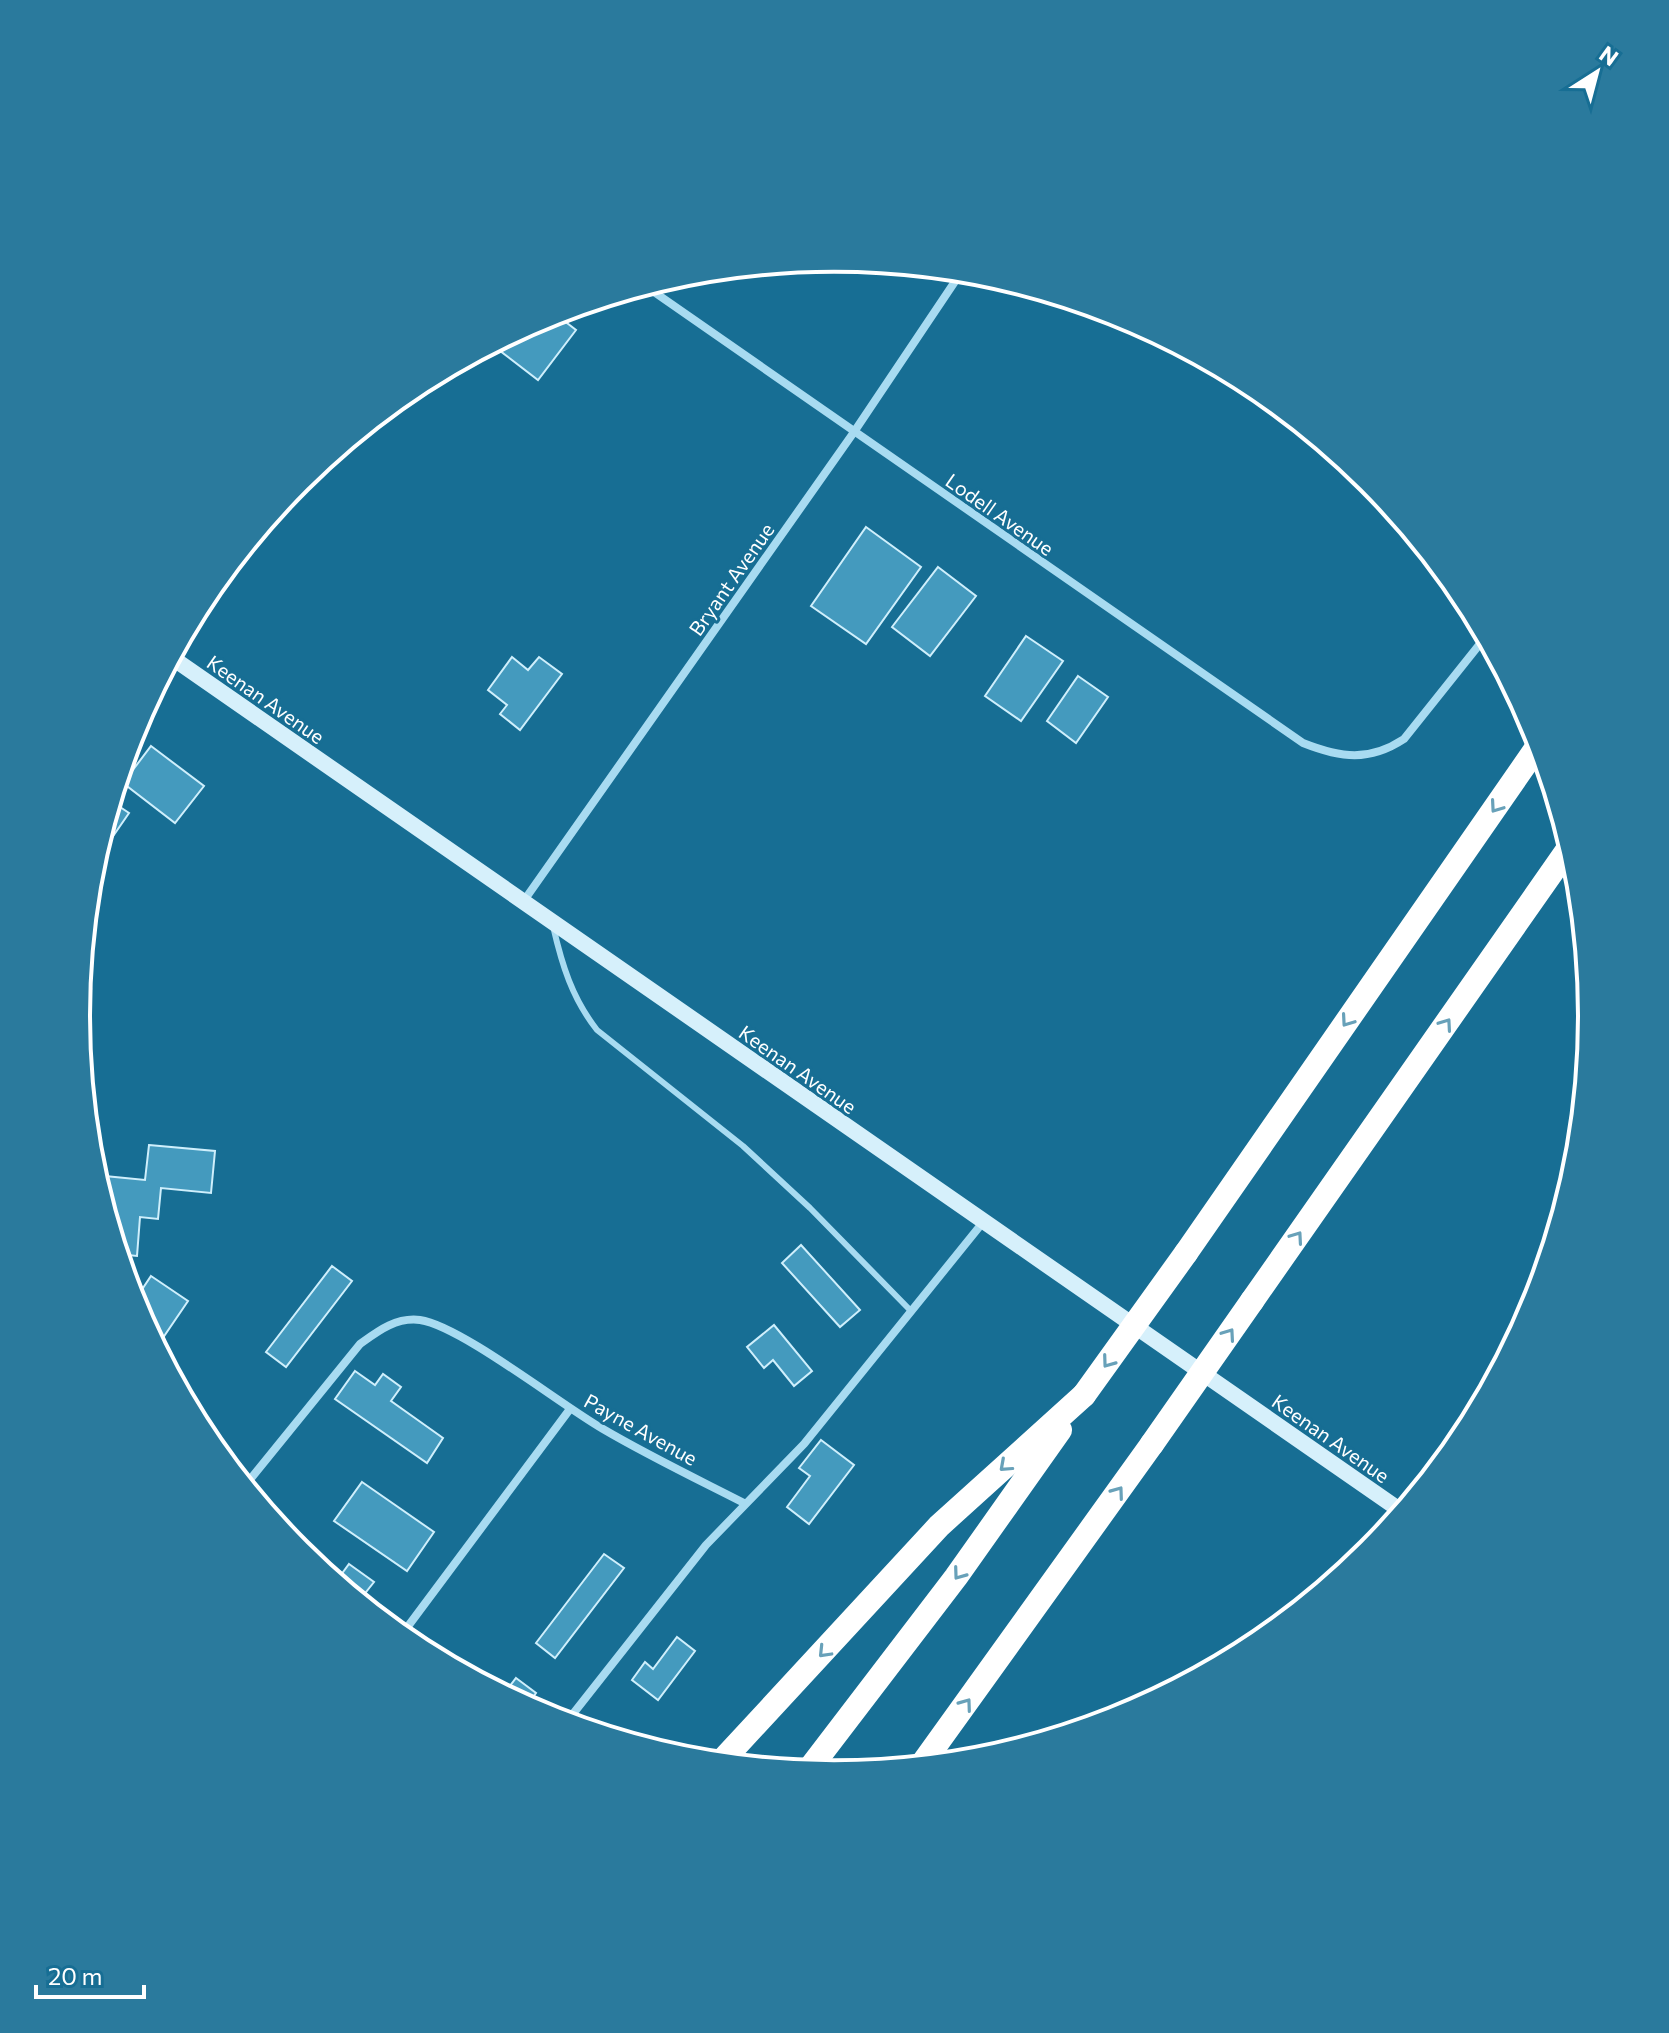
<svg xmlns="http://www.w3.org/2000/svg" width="1669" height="2033" font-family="Commissioner,sans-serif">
	<rect width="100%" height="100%" fill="#176e94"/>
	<g fill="#449abe" stroke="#cfeffc" stroke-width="2">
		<path d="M554 313 576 330 538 380 495 347 502 339Z"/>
		<path d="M866 527 921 567 866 644 811 606Z"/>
		<path d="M938 567 976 596 930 656 892 627Z"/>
		<path d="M1026 636 1063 661 1021 721 985 696Z"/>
		<path d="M512 657 528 670 539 657 562 674 520 730 500 714 507 705 488 690Z"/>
		<path d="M1078 676 1108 697 1076 743 1047 721Z"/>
		<path d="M151 746 204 786 175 823 123 783Z"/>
		<path d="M111 801 129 813 107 845 99 840Z"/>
		<path d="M80 978 91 989 77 1003Z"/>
		<path d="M149 1145 215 1151 211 1193 161 1188 158 1219 140 1217 137 1256 118 1254 94 1175 145 1180Z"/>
		<path d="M801 1245 860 1310 840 1327 782 1263Z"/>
		<path d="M332 1266 352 1281 286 1367 266 1352Z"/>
		<path d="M151 1276 188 1301 156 1348 133 1303Z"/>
		<path d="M774 1325 812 1371 794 1386 773 1360 764 1368 747 1347Z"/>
		<path d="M355 1371 375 1385 383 1374 401 1387 391 1401 443 1438 427 1463 335 1399Z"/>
		<path d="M821 1440 854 1465 809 1524 787 1507 810 1476 799 1468Z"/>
		<path d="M362 1482 434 1532 407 1571 334 1521Z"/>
		<path d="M270 1519 302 1543 296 1551Z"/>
		<path d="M604 1554 624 1568 555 1658 536 1643Z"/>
		<path d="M349 1564 374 1582 358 1602 335 1583Z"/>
		<path d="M677 1637 695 1651 658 1700 632 1680 645 1662 653 1669Z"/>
		<path d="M440 1652 470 1675 469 1677 435 1659Z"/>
		<path d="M516 1678 536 1693 526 1707 503 1695Z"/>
		<path d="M1152 1693 1164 1696 1149 1704Z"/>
	</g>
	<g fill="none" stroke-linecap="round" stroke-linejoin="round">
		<path stroke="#a8dbf1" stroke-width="6" d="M553 926C562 965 572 998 597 1030L743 1146 810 1208 911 1311"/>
		<g stroke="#a8dbf1" stroke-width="8">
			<path d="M644 285 1303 743C1341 758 1369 762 1404 739L1487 635"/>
			<path d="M523 902 854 432 962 271"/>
			<path d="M244 1487 360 1344C378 1331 396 1317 420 1320 461 1326 561 1405 603 1429 649 1456 697 1479 744 1503"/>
			<path d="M1285 1623 1297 1605 1321 1594"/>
			<path d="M400 1637 570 1409"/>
			<path d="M565 1724 706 1545 804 1444 984 1221"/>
		</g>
		<path stroke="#d6f0fb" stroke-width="16" d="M171 657 1404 1513"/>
		<g stroke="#fff" stroke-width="24">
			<path d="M1186 1253 1540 743"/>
			<path d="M1252 1301 1571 845"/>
			<path d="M719 1764 939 1526 1084 1395"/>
			<path d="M920 1767 1152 1444"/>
			<path d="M807 1772 956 1577 1060 1430"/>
		</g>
		<g stroke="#fff" stroke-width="24">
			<path d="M1084 1395 1186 1253"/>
			<path d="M1152 1444 1252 1301"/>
		</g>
	</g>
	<defs><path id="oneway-chevron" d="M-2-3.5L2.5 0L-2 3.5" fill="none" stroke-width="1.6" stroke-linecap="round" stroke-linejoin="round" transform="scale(2)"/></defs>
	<g stroke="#68a1b9">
		<use href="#oneway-chevron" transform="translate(1496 807) rotate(125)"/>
		<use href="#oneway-chevron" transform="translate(1347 1021) rotate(125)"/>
		<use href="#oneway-chevron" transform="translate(1446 1024) rotate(-55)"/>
		<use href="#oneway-chevron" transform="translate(1297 1237) rotate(-55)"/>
		<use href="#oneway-chevron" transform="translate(1229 1334) rotate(-55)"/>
		<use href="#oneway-chevron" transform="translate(1108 1362) rotate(126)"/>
		<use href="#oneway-chevron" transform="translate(1005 1466) rotate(138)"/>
		<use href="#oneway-chevron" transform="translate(1118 1492) rotate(-54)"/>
		<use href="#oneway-chevron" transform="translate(959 1574) rotate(126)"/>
		<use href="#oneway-chevron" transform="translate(824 1652) rotate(134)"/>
		<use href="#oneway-chevron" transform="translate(966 1704) rotate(-54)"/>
	</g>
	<g text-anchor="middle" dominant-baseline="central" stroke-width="6" stroke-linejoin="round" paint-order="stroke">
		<g font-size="20" fill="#fff" stroke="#176e94">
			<text transform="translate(1000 514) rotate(35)">Lodell Avenue</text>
			<text transform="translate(731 579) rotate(-55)">Bryant Avenue</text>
			<text transform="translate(266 699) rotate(35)">Keenan Avenue</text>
			<text transform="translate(798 1069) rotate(35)">Keenan Avenue</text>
			<text transform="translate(641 1429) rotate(29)">Payne Avenue</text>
			<text transform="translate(1331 1438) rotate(35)">Keenan Avenue</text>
		</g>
	</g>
	<path d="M0 0H1669V2033H0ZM90 1016a744 744 0 1 1 1488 0a744 744 0 1 1-1488 0Z" fill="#2a7a9d" fill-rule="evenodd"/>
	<path fill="none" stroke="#fff" stroke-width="4" d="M90 1016a744 744 0 1 1 1488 0a744 744 0 1 1-1488 0Z"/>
	<g transform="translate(1597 72) rotate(36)" stroke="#176e94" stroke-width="6" paint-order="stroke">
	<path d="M0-6L14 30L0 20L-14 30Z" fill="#ffffff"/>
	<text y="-12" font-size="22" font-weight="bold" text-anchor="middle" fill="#ffffff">N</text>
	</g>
	<path d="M36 1985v12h108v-12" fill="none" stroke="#ffffff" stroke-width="4"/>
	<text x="48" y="1985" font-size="24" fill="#ffffff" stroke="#176e94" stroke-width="6" paint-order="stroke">20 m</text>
</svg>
